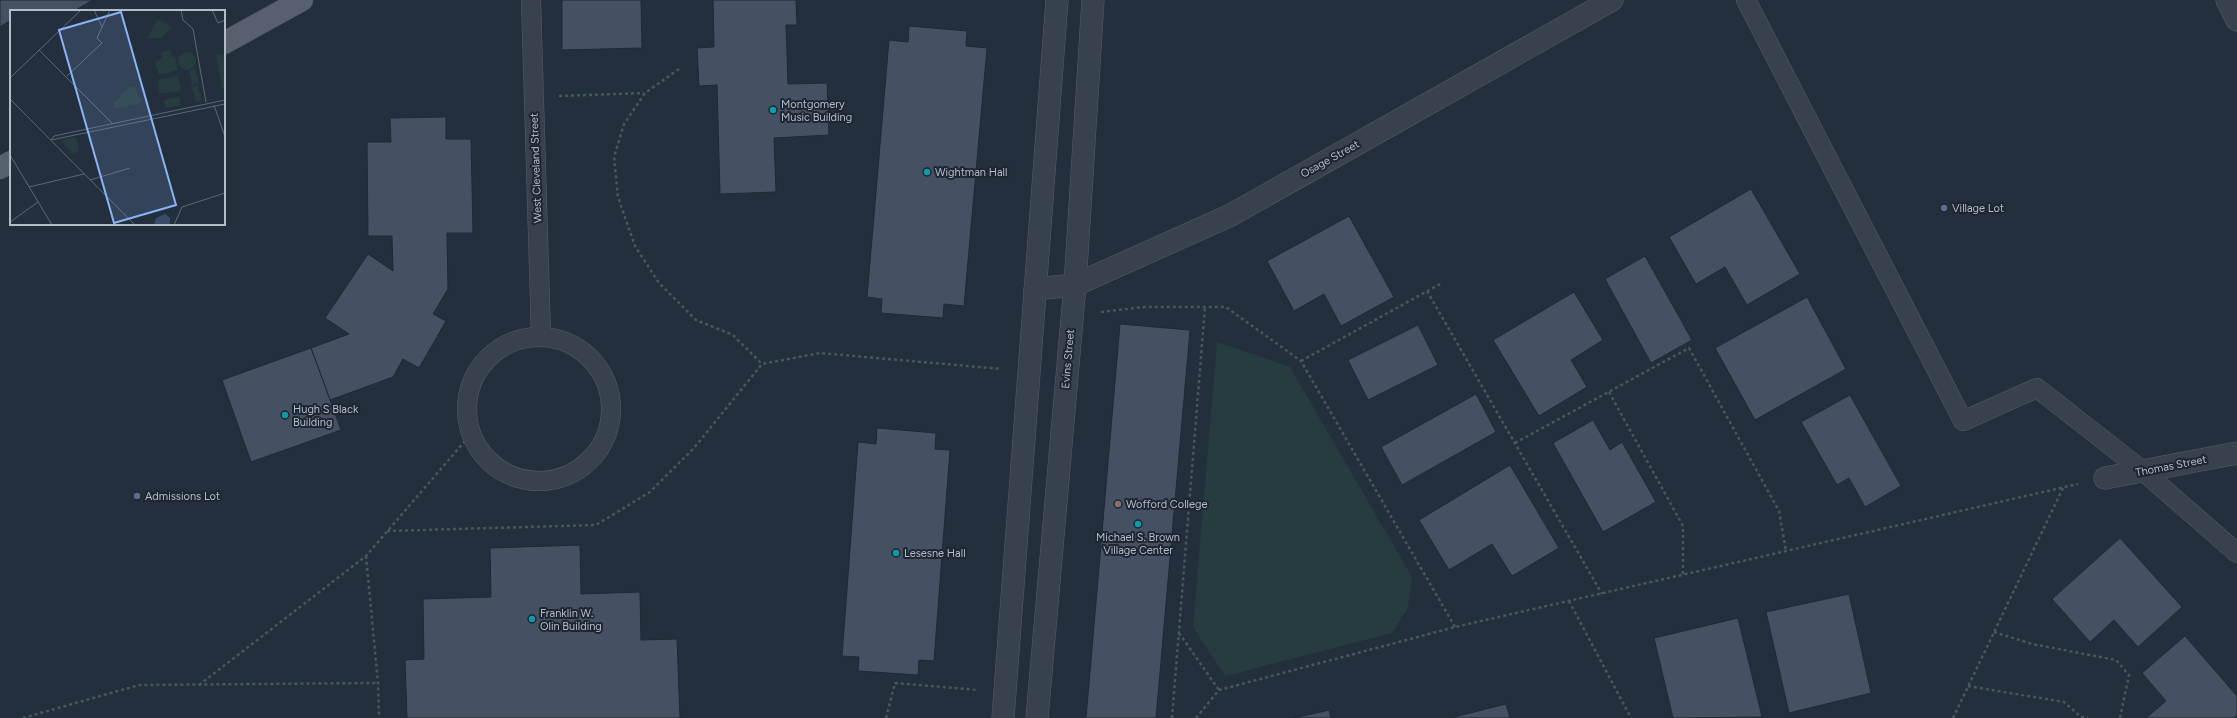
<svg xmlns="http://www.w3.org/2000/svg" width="2237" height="718" font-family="Figtree,sans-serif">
	<rect width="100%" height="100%" fill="#242f3e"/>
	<path fill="#263c3f" d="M1217 342 1290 367 1412 577 1408 608 1392 633 1225 676 1193 627Z"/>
	<g fill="#455162" stroke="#1f2835">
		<path d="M0 0H93L74 11H11V20L0 27Z"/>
		<path d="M562 0H641L642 48 562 50Z"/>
		<path d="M713 0H796L797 25H786L788 84 827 83 829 135 774 138 776 192 720 194 717 85 699 86 697 48 714 47Z"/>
		<path d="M909 26 967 31 966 46 987 48 964 306 944 304 943 318 881 313 882 299 867 297 889 40 908 42Z"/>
		<path d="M446 117V139H471L473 233H447L448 289 433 314 446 321 419 368 403 359 393 377 330 400 311 348 349 334 325 318 368 254 393 271 392 236H368L367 142H391L390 118Z"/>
		<path d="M1751 189 1800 274 1747 305 1725 267 1696 284 1669 237Z"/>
		<path d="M1349 216 1394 297 1341 326 1324 294 1294 311 1267 261Z"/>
		<path d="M1645 256 1692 340 1651 363 1605 279Z"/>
		<path d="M1574 292 1603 340 1571 360 1587 387 1539 416 1493 340Z"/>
		<path d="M1807 297 1846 369 1755 420 1715 348Z"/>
		<path d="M1120 324 1190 330 1156 718H1086Z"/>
		<path d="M1418 325 1438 365 1368 400 1348 360Z"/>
		<path d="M311 348 341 430 251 462 222 380Z"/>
		<path d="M1476 394 1496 432 1402 485 1381 447Z"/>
		<path d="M1850 395 1901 486 1865 507 1849 478 1837 485 1801 422Z"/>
		<path d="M1593 420 1610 450 1622 442 1656 502 1603 532 1553 443Z"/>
		<path d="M877 428 936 433 935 449 950 450 934 661 919 660 918 675 858 671 859 657 842 656 858 442 876 444Z"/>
		<path d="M1510 465 1559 548 1512 576 1492 544 1449 570 1419 520Z"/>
		<path d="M2120 538 2182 607 2138 647 2114 620 2090 642 2052 599Z"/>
		<path d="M580 545 581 594 640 592 641 640 677 639 680 718H407L405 660 424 659 423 599 491 597 490 548Z"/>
		<path d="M1849 594 1871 693 1789 713 1766 612Z"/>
		<path d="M1738 618 1762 717 1673 718 1654 638Z"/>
		<path d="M2185 636 2237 696V715L2234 718H2146L2166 701 2142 673Z"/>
		<path d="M1506 704 1510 718H1450Z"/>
		<path d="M1329 710 1331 718H1294Z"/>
	</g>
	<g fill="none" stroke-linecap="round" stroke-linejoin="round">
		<defs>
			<g id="service">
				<path d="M531 0 541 336"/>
				<path d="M1746 0 1963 421 2037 388 2143 471 2237 553"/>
				<circle cx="539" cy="409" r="72"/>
			</g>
			<g id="minor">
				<path d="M1035 289 1075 285 1231 215 1612 0"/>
				<path d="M2105 478 2237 453"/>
				<path d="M1003 718 1057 0"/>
				<path d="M1037 718 1075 285 1093 0"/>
			</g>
			<path id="tertiary" d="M2227 0 2237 20"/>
			<g id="primary">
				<path d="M224 43 302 0"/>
				<path d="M0 168 11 162"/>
			</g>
		</defs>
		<use href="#service" stroke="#565f6c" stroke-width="20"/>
		<use href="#minor" stroke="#565f6c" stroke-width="23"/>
		<use href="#tertiary" stroke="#565f6c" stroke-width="23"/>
		<use href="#primary" stroke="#414a57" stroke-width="23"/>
		<g stroke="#44595c" stroke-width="2.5" stroke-dasharray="3 3" stroke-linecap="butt">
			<path d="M679 69 645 93 624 124 614 157 618 197 635 246 659 283 696 320 733 335 762 364"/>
			<path d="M559 96 644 93"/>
			<path d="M1427 291 1602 594"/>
			<path d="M1101 312 1144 307H1226L1301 361 1455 627"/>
			<path d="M1301 361 1442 283"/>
			<path d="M1609 392 1683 526V575"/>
			<path d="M1515 443 1689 348 1779 511 1786 551"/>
			<path d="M387 531 596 525 650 492 694 448 762 364 820 353 1001 369"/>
			<path d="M366 556 378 683 379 718"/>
			<path d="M1569 601 1631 718"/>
			<path d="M1994 632 2032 644 2116 660 2129 675 2120 718"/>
			<path d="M1179 633 1219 690"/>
			<path d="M199 685 366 556 471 434"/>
			<path d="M1968 686 2064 702 2081 717 2088 718"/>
			<path d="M23 718 139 685 378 683"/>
			<path d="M886 718 895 683 977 690"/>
			<path d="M1172 718 1205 307"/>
			<path d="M1196 718 1219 690 1455 627 2078 484"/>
			<path d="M1953 718 2063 488"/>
		</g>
		<use href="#service" stroke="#38414e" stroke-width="19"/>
		<use href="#minor" stroke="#38414e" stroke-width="22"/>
		<use href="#tertiary" stroke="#38414e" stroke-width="22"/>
		<use href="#primary" stroke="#56606e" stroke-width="22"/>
	</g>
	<g fill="#0f9aa8" stroke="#1d2633" stroke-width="1.5">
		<circle cx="773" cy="110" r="4"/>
		<circle cx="927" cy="172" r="4"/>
		<circle cx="285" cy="415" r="4"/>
		<circle cx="1138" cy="524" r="4"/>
		<circle cx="896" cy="553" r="4"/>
		<circle cx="532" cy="619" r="4"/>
	</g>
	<g fill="#5c6f8a" stroke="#1d2633" stroke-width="1.5">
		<circle cx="1944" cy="208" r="4"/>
		<circle cx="137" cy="496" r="4"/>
	</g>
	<circle fill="#8d6e63" stroke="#1d2633" stroke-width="1.5" cx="1118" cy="504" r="4"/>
	<g text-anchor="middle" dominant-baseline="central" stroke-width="4" stroke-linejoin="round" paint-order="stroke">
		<g font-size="11" fill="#b4bcc9" stroke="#1d2633" text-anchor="start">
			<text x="781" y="104">Montgomery<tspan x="781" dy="13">Music Building</tspan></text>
			<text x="935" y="172">Wightman Hall</text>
			<text x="1952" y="208">Village Lot</text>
			<text x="293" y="409">Hugh S Black<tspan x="293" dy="13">Building</tspan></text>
			<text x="145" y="496">Admissions Lot</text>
			<text x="1126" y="504">Wofford College</text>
			<text x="1138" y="537" text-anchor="middle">Michael S. Brown<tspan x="1138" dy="13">Village Center</tspan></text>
			<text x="904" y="553">Lesesne Hall</text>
			<text x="540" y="613">Franklin W.<tspan x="540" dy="13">Olin Building</tspan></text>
		</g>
		<g font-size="11" fill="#b4bcc9" stroke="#1d2633">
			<text transform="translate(1330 159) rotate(-29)">Osage Street</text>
			<text transform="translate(536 168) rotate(-92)">West Cleveland Street</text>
			<text transform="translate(1068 359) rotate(-85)">Evins Street</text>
			<text transform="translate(2171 466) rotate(-11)">Thomas Street</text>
		</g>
	</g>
	<g transform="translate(10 10)">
		<rect width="215" height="215" fill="#242f3e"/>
		<path d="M148 9 162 17 151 28H137ZM160 40 162 47H165L168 60 149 65 145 52 153 48 152 42ZM168 51a9 9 0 1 1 18 0a9 9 0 1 1-18 0ZM215 44V78L212 79 206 45ZM185 58 189 73 182 75 179 61ZM168 66 171 81 149 84 148 70ZM188 75 192 90 186 92 182 78ZM119 77H124L132 91 129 94 104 99V93ZM169 87 171 95 156 98 154 90ZM66 127 69 140 63 145 51 130Z" fill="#263c3f"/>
		<path d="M155 204 160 208V215H144L146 208Z" fill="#394c67"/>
		<path fill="none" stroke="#5e6776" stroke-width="1" d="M84 0 92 17M171 0 173 10 183 19 196 92M202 0 208 13 215 10M29 40 103 114M57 66 92 33 87 28 100 0M0 68 71 0M0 89 125 215M204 95 215 127M41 130 44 126 215 90M41 130 215 94M0 145 42 215M80 170 120 158M19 177 74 164M0 212 28 192M164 215 172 197 215 183"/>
		<path fill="#8ab4f8" fill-opacity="0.15" stroke="#8ab4f8" stroke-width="2" d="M111 2 166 195 104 213 49 20Z"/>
		<rect width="215" height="215" fill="none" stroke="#b4bcc9" stroke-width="2"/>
	</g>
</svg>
